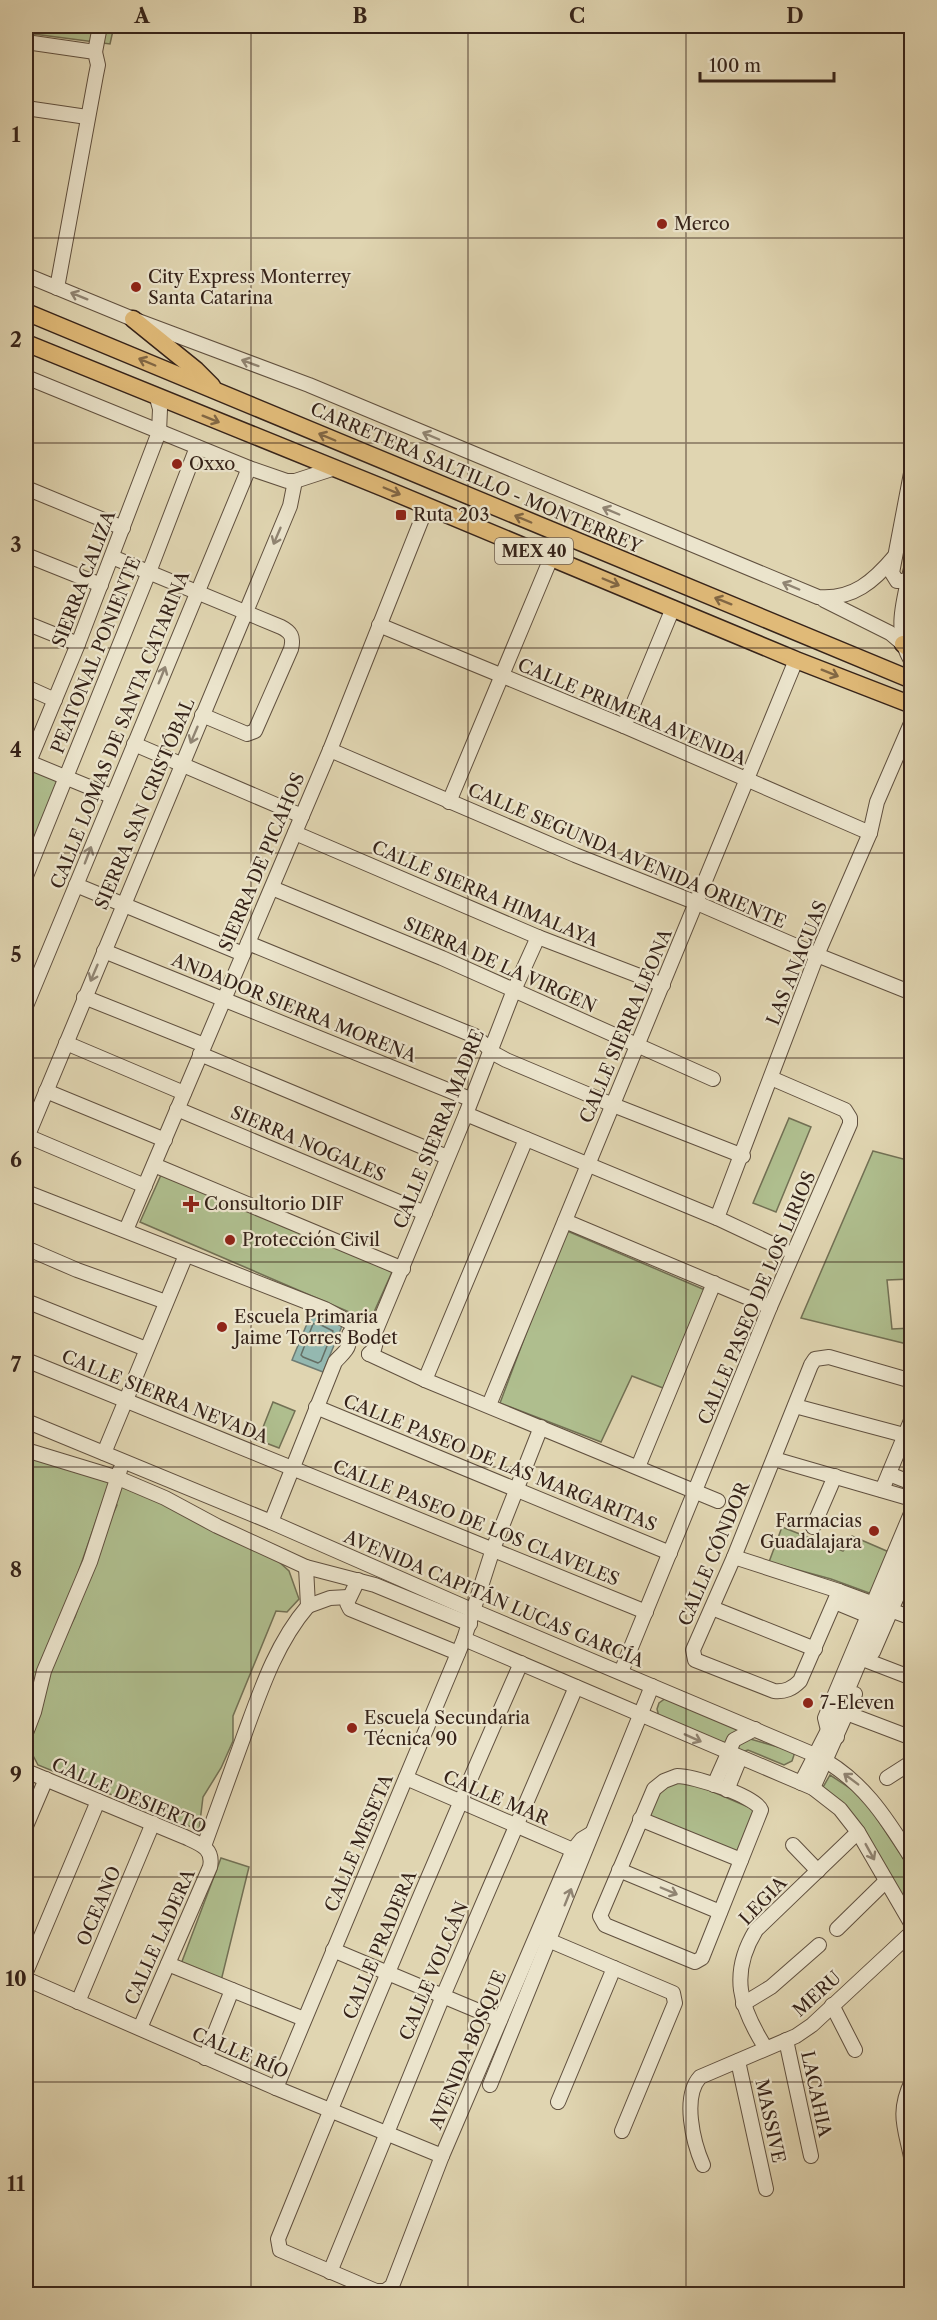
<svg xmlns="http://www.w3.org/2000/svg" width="937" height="2320" font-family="'Libre Caslon Text',serif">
	<rect width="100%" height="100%" fill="#e0d5b1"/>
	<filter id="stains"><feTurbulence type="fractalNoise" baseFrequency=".00333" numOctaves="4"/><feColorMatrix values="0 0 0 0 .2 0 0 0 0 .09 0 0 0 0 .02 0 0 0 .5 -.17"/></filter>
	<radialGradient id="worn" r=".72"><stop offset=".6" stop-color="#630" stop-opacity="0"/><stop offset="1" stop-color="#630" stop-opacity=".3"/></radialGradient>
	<g fill="#afbe8e" stroke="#727054" stroke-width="1.5">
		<path d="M26 26H114L110 44 26 33Z"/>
		<path d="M26 765 67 776 26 875Z"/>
		<path d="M789 1118 811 1127 776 1212 753 1203Z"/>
		<path d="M873 1151 911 1161V1279L887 1280 892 1329 911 1328V1345L801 1318Z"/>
		<path d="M161 1175 284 1223 392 1272 370 1321 140 1222Z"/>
		<path d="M565 1230 705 1290 663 1388 632 1376 601 1442 500 1403Z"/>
		<path d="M273 1402 295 1411 279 1448 258 1440Z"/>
		<path d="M26 1445 104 1476 268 1552 289 1571 299 1599 287 1612 276 1611 233 1716V1741L221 1768 203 1797 199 1830 38 1765 28 1746 35 1718 32 1703 75 1617 100 1542 117 1505 104 1498 53 1645 26 1703Z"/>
		<path d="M782 1527 843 1551 852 1536 889 1552 872 1594 831 1579 769 1562Z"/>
		<path d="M666 1698 742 1729 726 1746 659 1717 657 1709 659 1703Z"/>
		<path d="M747 1738 778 1747 784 1746 792 1749 794 1755 792 1761 784 1765 748 1750 741 1752 736 1747Z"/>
		<path d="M830 1775 862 1796 911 1870V1913L822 1789Z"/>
		<path d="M673 1782H690L753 1809 754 1813 738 1853 649 1818C655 1800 657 1793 673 1782Z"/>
		<path d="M221 1858 249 1867 221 1981 181 1964Z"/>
	</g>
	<path fill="#94b8b0" stroke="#6e7c74" stroke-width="1.5" d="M311 1314 342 1326 323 1372 292 1360Z"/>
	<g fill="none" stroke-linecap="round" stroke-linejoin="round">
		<path stroke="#656e64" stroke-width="1.5" d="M317 1323 333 1331 321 1361 318 1363 303 1357 301 1355 313 1324Z"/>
		<defs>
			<g id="minor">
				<path d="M26 42 95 52 98 65 96 75 57 288"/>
				<path d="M95 52 100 26"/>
				<path d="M26 108 87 117"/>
				<path d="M26 275 133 319 309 385 818 597C853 600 874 581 895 556"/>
				<path d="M26 377 249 468 287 481H295L335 468"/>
				<path d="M26 488 123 528"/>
				<path d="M26 555 101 585"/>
				<path d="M112 557 281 627C291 632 294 637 291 649L255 731 247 734 202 715"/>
				<path d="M912 564C905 597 892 631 912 662"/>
				<path d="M908 581H897L892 573 912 468"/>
				<path d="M824 600 890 633 903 644"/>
				<path d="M26 623 78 644"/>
				<path d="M379 625 624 726 870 833"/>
				<path d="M26 687 55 700"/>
				<path d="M624 726 673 608"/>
				<path d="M134 744 302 816"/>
				<path d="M330 750 575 855 697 903 817 955 912 993"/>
				<path d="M26 761 111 796"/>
				<path d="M26 769 78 644 159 432 160 409 157 398"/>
				<path d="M449 802 551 558"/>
				<path d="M295 833 538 937 663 985"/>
				<path d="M26 876 149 572 197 447"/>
				<path d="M76 885 243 954"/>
				<path d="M272 888 442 958 713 1079"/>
				<path d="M248 943 475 1036 495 1054 506 1060 613 1105 743 1156"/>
				<path d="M104 951 470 1099"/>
				<path d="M84 997 204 1045"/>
				<path d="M26 1006 249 468"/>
				<path d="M66 1043 184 1093"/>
				<path d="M200 1054 447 1157"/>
				<path d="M46 1091 165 1140"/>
				<path d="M177 1109 425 1213"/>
				<path d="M466 1114 717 1218 783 1249"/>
				<path d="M27 1136 145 1186"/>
				<path d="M26 1140 290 506 295 481"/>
				<path d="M154 1165 403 1269"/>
				<path d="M26 1192 325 1309 360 1328 370 1331 376 1342 374 1349 369 1354"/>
				<path d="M717 1218 817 955 870 833 877 802 912 721"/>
				<path d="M565 1221 770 1307"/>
				<path d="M126 1230 330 750 427 506"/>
				<path d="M26 1248 77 1270 166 1302"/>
				<path d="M26 1301 146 1349"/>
				<path d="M374 1335 466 1114 514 990 538 937"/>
				<path d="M369 1354 425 1380 718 1501"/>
				<path d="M26 1360 646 1612"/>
				<path d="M425 1380 526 1139"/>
				<path d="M489 1405 796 660"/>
				<path d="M795 1406 904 1435"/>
				<path d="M316 1407 670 1553"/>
				<path d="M26 1421 271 1522 474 1611 815 1755C861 1778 886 1817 912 1859"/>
				<path d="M26 1450 118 1478 165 1498 217 1526 306 1567 375 1585 470 1624"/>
				<path d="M104 1453 186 1255"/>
				<path d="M774 1459 912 1499"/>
				<path d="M638 1467 714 1283"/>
				<path d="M889 1474 912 1483"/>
				<path d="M882 1490 912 1418"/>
				<path d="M271 1522 335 1362C338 1358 347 1351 348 1346 351 1337 343 1333 360 1328"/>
				<path d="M813 1527 835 1476"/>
				<path d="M734 1557 839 1591 912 1618"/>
				<path d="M358 1580 347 1603 350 1609 458 1653"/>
				<path d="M839 1591 800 1681C792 1689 785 1692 774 1691L695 1660 693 1650 734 1557 811 1365 815 1359 829 1357 912 1381"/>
				<path d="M835 1602 876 1619"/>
				<path d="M308 1606 330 1598 348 1597"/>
				<path d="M712 1608 815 1649"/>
				<path d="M464 1639 813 1788 840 1809 858 1832 912 1925"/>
				<path d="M873 1652 912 1562"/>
				<path d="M860 1658 912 1678"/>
				<path d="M521 1663C437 1854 356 2046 278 2239L280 2250 376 2291H385L392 2286 442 2156 573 1850 582 1839 592 1833"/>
				<path d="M621 1672 770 1307 850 1124V1118L845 1110 771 1078"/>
				<path d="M841 1711 912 1738"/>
				<path d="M26 1733 34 1712 44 1671 90 1562 120 1470"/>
				<path d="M837 1737 828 1730 825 1718 912 1511"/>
				<path d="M26 1771 185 1837C200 1844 214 1848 210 1867L140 2028"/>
				<path d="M677 1776C693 1776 756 1796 761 1810L702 1958 695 1962 605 1925 600 1916 654 1789 664 1781Z"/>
				<path d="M406 1778 573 1850"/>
				<path d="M887 1778 912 1762"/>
				<path d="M801 1783 843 1701 912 1536"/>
				<path d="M714 1785 734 1740 755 1729"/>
				<path d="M813 1788 855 1694"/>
				<path d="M727 1790 740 1758"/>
				<path d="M640 1819 741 1860"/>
				<path d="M26 1826 46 1779"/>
				<path d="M793 1845 818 1871"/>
				<path d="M204 1846C218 1808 231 1771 245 1733 261 1689 277 1642 308 1606L306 1567"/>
				<path d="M619 1870 720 1912"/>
				<path d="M837 1929 886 1881"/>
				<path d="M541 1937 673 1993 675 2003 622 2131"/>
				<path d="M333 1950 500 2020"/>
				<path d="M168 1964 304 2019"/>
				<path d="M26 1972 98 1801"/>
				<path d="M26 1979 276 2088 442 2156"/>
				<path d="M78 2002 153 1823"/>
				<path d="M743 2004 771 1987 819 1945"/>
				<path d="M832 2005 855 2050"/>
				<path d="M786 2040 811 2156"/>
				<path d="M765 2047C740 2007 729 1974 756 1930L858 1832"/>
				<path d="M205 2058 232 1990"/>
				<path d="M738 2061 766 2189"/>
				<path d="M912 2081C896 2114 906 2129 912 2162"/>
				<path d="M490 2085 652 1686"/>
				<path d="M276 2088 464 1639 493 1549 541 1427"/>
				<path d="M558 2102 614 1968"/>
				<path d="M703 2165C693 2142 682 2097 700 2077L796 2036 812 2025 912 1932"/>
				<path d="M330 2272 443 1996 576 1687"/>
			</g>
			<g id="major">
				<path d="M26 312 912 680"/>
				<path d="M133 319 196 370 212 386"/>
				<path d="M26 343 386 489 796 660 912 705"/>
				<path d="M903 644 912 651"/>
			</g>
		</defs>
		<use href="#minor" stroke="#60503f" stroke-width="16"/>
		<use href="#major" stroke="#362319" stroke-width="19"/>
		<use href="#minor" stroke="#ebe4cc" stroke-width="14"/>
		<use href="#major" stroke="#e0ba78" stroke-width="16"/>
	</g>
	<defs><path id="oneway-shaft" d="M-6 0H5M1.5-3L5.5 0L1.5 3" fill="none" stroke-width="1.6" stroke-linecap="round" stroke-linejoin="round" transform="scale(1.5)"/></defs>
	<g stroke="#908472">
		<use href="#oneway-shaft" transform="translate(79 296) rotate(-158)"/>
		<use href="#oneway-shaft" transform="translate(250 363) rotate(-160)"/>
		<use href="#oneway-shaft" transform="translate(431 436) rotate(-157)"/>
		<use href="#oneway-shaft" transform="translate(611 511) rotate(-157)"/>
		<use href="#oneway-shaft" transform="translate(277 536) rotate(113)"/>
		<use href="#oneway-shaft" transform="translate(791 586) rotate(-157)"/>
		<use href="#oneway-shaft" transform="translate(162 675) rotate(-68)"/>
		<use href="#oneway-shaft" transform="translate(194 735) rotate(113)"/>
		<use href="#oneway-shaft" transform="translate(88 855) rotate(-69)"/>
		<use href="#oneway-shaft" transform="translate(94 973) rotate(113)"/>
		<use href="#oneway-shaft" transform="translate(693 1738) rotate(24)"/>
		<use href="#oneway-shaft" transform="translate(851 1779) rotate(-143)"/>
		<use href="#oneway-shaft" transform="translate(870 1852) rotate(61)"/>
		<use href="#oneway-shaft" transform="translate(669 1891) rotate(23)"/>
		<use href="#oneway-shaft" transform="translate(568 1897) rotate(-68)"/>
	</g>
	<g stroke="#826744">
		<use href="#oneway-shaft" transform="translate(147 362) rotate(-157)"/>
		<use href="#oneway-shaft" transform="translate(211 419) rotate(22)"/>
		<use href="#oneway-shaft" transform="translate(327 437) rotate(-157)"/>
		<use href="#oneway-shaft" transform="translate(392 491) rotate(23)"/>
		<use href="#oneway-shaft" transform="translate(523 519) rotate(-157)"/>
		<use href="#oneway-shaft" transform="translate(611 582) rotate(23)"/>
		<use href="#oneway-shaft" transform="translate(723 601) rotate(-158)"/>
		<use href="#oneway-shaft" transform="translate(830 673) rotate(22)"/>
	</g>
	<path fill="none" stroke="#362319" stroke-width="1.5" stroke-opacity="0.55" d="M251 26V2294M468 26V2294M686 26V2294M26 238H912M26 443H912M26 648H912M26 853H912M26 1058H912M26 1262H912M26 1467H912M26 1672H912M26 1877H912M26 2082H912"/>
	<g fill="#8f2418" stroke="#ebe4cc" stroke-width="2">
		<circle cx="662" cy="224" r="6"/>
		<circle cx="136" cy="287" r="6"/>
		<circle cx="177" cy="464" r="6"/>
		<rect x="395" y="509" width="12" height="12" rx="3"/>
		<path d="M188 1195h6v6h6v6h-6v6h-6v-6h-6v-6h6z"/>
		<circle cx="230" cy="1240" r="6"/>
		<circle cx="222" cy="1327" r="6"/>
		<circle cx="874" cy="1531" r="6"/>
		<circle cx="808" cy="1703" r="6"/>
		<circle cx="352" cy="1728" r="6"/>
	</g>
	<g text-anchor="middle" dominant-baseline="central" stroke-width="4.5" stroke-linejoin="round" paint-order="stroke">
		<rect fill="#ebe4cc" stroke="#6c5d4f" stroke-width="1.5" x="495" y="538" width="78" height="26" rx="4.5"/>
		<g font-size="16" font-weight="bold" fill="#362319">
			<text x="534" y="551">MEX 40</text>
		</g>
		<g font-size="18" fill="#362319" stroke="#ebe4cc" text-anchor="start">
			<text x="674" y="224">Merco</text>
			<text x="148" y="277">City Express Monterrey<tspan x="148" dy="21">Santa Catarina</tspan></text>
			<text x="189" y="464">Oxxo</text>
			<text x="413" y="515">Ruta 203</text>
			<text x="204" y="1204">Consultorio DIF</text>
			<text x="242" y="1240">Protección Civil</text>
			<text x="234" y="1317">Escuela Primaria<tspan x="234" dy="21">Jaime Torres Bodet</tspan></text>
			<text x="862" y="1521" text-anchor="end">Farmacias<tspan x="862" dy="21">Guadalajara</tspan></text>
			<text x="820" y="1703">7-Eleven</text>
			<text x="364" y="1718">Escuela Secundaria<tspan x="364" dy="21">Técnica 90</tspan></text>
		</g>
		<g font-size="18" fill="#362319" stroke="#ebe4cc">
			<text transform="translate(476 478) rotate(23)">CARRETERA SALTILLO - MONTERREY</text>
			<text transform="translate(84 579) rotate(-69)">SIERRA CALIZA</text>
			<text transform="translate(96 655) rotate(-68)">PEATONAL PONIENTE</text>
			<text transform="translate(632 712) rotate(23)">CALLE PRIMERA AVENIDA</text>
			<text transform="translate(120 730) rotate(-68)">CALLE LOMAS DE SANTA CATARINA</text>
			<text transform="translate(145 804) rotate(-67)">SIERRA SAN CRISTÓBAL</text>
			<text transform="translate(627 856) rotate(23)">CALLE SEGUNDA AVENIDA ORIENTE</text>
			<text transform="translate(262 862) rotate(-67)">SIERRA DE PICAHOS</text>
			<text transform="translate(485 894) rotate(23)">CALLE SIERRA HIMALAYA</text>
			<text transform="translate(797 963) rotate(-68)">LAS ANACUAS</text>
			<text transform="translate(500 965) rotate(24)">SIERRA DE LA VIRGEN</text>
			<text transform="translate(294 1008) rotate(22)">ANDADOR SIERRA MORENA</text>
			<text transform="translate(626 1026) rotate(-67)">CALLE SIERRA LEONA</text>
			<text transform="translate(439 1129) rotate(-68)">CALLE SIERRA MADRE</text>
			<text transform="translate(308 1144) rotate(23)">SIERRA NOGALES</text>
			<text transform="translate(757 1298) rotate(-67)">CALLE PASEO DE LOS LIRIOS</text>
			<text transform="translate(165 1397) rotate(22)">CALLE SIERRA NEVADA</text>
			<text transform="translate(500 1463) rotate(22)">CALLE PASEO DE LAS MARGARITAS</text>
			<text transform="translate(476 1523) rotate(22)">CALLE PASEO DE LOS CLAVELES</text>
			<text transform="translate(714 1554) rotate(-67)">CALLE CÓNDOR</text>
			<text transform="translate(494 1599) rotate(23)">AVENIDA CAPITÁN LUCAS GARCÍA</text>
			<text transform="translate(129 1796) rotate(23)">CALLE DESIERTO</text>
			<text transform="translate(496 1798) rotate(23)">CALLE MAR</text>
			<text transform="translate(359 1843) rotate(-67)">CALLE MESETA</text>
			<text transform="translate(763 1901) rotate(-46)">LEGIA</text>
			<text transform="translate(99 1906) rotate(-67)">OCEANO</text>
			<text transform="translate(160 1937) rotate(-66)">CALLE LADERA</text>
			<text transform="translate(380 1945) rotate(-67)">CALLE PRADERA</text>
			<text transform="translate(434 1971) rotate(-67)">CALLE VOLCÁN</text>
			<text transform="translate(817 1994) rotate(-42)">MERU</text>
			<text transform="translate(468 2050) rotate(-67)">AVENIDA BOSQUE</text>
			<text transform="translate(240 2053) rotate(23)">CALLE RÍO</text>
			<text transform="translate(816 2094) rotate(78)">LACAHIA</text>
			<text transform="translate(770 2121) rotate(78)">MASSIVE</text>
		</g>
	</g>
	<rect width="937" height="2320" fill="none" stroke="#e0d5b1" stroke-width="66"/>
	<path d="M700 72v9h134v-9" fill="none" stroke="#362319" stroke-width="3"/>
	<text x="709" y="72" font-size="18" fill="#362319" stroke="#ebe4cc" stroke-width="4.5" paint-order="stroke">100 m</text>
	<rect x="33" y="33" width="871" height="2254" fill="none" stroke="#362319" stroke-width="2"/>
	<g font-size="20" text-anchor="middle" font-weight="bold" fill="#362319">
		<text x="142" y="23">A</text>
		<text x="360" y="23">B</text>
		<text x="577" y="23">C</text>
		<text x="795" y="23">D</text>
		<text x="16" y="142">1</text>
		<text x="16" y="347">2</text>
		<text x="16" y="552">3</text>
		<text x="16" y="757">4</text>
		<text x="16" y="962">5</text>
		<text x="16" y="1167">6</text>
		<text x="16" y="1372">7</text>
		<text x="16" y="1577">8</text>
		<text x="16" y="1782">9</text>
		<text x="16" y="1986">10</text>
		<text x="16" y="2191">11</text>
	</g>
	<rect width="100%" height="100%" filter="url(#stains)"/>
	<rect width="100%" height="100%" fill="url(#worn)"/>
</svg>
